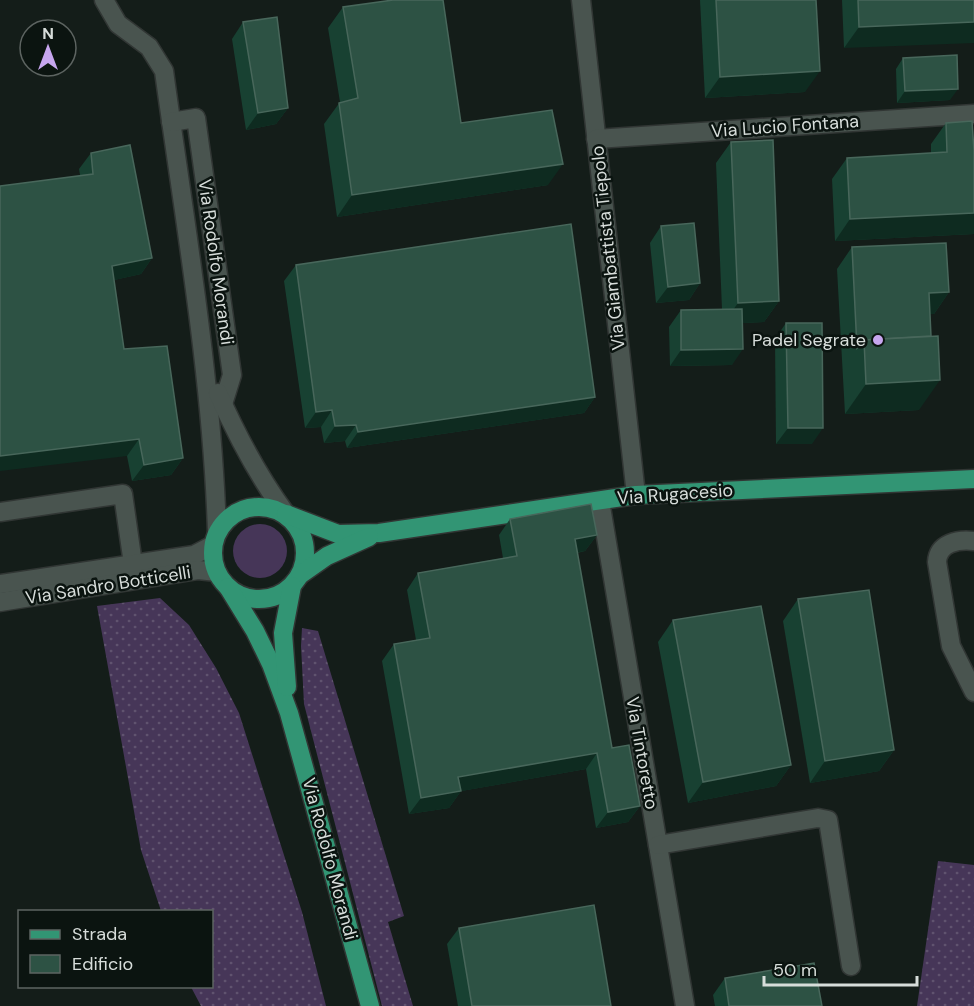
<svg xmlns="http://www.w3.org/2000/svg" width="974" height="1006" font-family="'DM Sans',sans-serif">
	<defs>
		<pattern id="grass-dots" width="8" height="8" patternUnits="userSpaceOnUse" patternTransform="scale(1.5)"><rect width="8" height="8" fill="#463658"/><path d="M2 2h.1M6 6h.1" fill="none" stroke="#60536f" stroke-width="1.8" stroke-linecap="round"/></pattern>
	</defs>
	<rect width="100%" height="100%" fill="#141d19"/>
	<g fill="url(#grass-dots)">
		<path d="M160 598 189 625 216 668 239 713 302 912 326 1006H201L191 987 212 986V912L161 911 141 850 97 606Z"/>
		<path d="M302 628 318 631 404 916 388 922 413 1006H382L304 704 301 646Z"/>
		<path d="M938 861 974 865V1006H917Z"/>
	</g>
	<circle fill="#463658" cx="260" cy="551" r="27"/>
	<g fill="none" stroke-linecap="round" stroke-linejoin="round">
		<defs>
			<g id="minor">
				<path d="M104 0 118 24 149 47 164 71C185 224 212 377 217 532"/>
				<path d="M581 0 636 495"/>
				<path d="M171 122 196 118 232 375 223 404"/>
				<path d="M596 139 974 114"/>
				<path d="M218 393C237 436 258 476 286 514"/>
				<path d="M600 501 685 1006"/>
				<path d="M0 512 123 494 133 564"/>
				<path d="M974 541C958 539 938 543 937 562L951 646 974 692"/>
				<path d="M0 584 194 555 213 545"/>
				<path d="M0 602 198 570 217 572"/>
				<path d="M658 845 818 818 828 820 851 966"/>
			</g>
			<g id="major">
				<circle cx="259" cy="553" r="46"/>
				<path d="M286 514 338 534 379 533 636 495 974 479"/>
				<path d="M300 575 327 556 369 537"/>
				<path d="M228 587 255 631 271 664 289 713 370 1006"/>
				<path d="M287 687 283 633 292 586"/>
			</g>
		</defs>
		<use href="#minor" stroke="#313634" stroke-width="21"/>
		<use href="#major" stroke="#313634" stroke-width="21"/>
		<use href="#minor" stroke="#49544f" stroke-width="18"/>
		<use href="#major" stroke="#329574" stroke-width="18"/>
	</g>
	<g fill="#184132">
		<path d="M700 0H816L805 92 705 98Z"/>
		<path d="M842 0H974L844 48Z"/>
		<path d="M343 7 461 123 548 185 337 217 324 124 340 102 328 28Z"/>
		<path d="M243 22 288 108 276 124 246 130 232 39Z"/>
		<path d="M903 58 950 100 897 103 896 69Z"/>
		<path d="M946 123 974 151V234L835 241 832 179 847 158 931 153V144Z"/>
		<path d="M731 142 779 301 764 322 743 323 732 365 670 366 669 327 681 310 722 309 716 163Z"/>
		<path d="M91 153 152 258 141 274 114 280 124 349 183 458 171 475 132 481 127 456 80 175 79 169Z"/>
		<path d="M661 226 700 283 689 300 656 303 650 243Z"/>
		<path d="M852 247 949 292 934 314H930L919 410 845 414 837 269Z"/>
		<path d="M296 265 595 397 584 413 347 448 345 441 324 443 321 427 305 428 284 281Z"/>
		<path d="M786 323 812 444H776L775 339Z"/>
		<path d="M510 519 597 535 585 551 577 553 612 748 640 806 628 822 596 828 586 769 461 791 449 808 409 814 382 661 394 644 416 640 407 590 418 573 503 558 499 535Z"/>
		<path d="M798 599 894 750 879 771 810 783 783 621Z"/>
		<path d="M673 620 791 765 776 786 688 803 658 642Z"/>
		<path d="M459 928 611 1006H458L447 944Z"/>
		<path d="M725 978 822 1006H715L713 995Z"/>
	</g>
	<g fill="#0e2b20">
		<path d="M974 22V43L844 48 859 27Z"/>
		<path d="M820 71 805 92 705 98 720 77Z"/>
		<path d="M958 89 950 100 897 103 905 91Z"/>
		<path d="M288 108 276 124 246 130 258 113Z"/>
		<path d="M563 164 548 185 337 217 352 195Z"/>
		<path d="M974 213V234L835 241 850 219Z"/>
		<path d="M152 258 141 274 101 283 112 266Z"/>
		<path d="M700 283 689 300 656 303 668 287Z"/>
		<path d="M949 292 934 314 914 315 929 293Z"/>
		<path d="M779 301 764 322 723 324 738 303Z"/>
		<path d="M743 349 732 365 670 366 681 350Z"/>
		<path d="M940 380 919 410 845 414 866 384Z"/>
		<path d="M595 397 584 413 347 448 358 432Z"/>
		<path d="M332 410 321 427 305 428 316 412Z"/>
		<path d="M356 425 345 441 324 443 335 426Z"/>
		<path d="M788 428H823L812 444H776Z"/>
		<path d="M139 439 127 456 0 471V456Z"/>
		<path d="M183 458 171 475 132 481 144 465Z"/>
		<path d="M597 535 585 551 563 555 575 539Z"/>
		<path d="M894 750 879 771 810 783 825 761Z"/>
		<path d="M597 753 586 769 456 792 461 791 449 808 409 814 421 798 458 777Z"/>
		<path d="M791 765 776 786 688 803 703 782Z"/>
		<path d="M640 806 628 822 596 828 608 812Z"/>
	</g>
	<g fill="#2d5244" stroke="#48675b" stroke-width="1.5">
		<path d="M393 0H443L461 123 552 110 563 164 352 195 339 103 358 98 343 7Z"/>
		<path d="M716 0H816L820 71 720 77Z"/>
		<path d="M858 0H974V22L859 27Z"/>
		<path d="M277 17 288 108 258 113 243 22Z"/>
		<path d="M957 55 958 89 905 91 903 58Z"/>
		<path d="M972 121 974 151V213L850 219 847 158 947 152 946 123Z"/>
		<path d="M773 140 779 301 738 303 731 142Z"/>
		<path d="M130 145 152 258 112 266 124 349 167 346 183 458 144 465 139 439 0 456V186L93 174 91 153Z"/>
		<path d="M694 223 700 283 668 287 661 226Z"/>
		<path d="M571 224 595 397 358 432 356 425 335 426 332 410 316 412 296 265Z"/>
		<path d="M946 243 949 292 929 293 931 336 864 340 857 348 852 247Z"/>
		<path d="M742 309 743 349 681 350V310Z"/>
		<path d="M786 323H822L823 428H788Z"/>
		<path d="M938 336 940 380 866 384 864 340Z"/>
		<path d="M591 504 597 535 575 539 612 748 629 745 640 806 608 812 597 753 458 777 461 791 421 798 394 644 430 638 418 573 517 556 510 519Z"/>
		<path d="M869 590 894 750 825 761 798 599Z"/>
		<path d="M761 606 791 765 703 782 673 620Z"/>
		<path d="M594 905 611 1006H472L459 928Z"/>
		<path d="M814 963 822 1006H729L725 978Z"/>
	</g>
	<circle fill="#c7a6ef" stroke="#0b1410" stroke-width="2" cx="878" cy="340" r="6"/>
	<g text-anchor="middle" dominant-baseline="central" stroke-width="5" stroke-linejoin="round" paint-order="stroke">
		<g font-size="18" fill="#d7ddda" stroke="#0b1410">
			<text transform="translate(785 126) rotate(-4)">Via Lucio Fontana</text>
			<text transform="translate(608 248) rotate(-96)">Via Giambattista Tiepolo</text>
			<text transform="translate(216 262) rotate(82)">Via Rodolfo Morandi</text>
			<text transform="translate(675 494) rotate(-4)">Via Rugacesio</text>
			<text transform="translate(108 585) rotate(-9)">Via Sandro Botticelli</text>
			<text transform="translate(642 753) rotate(80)">Via Tintoretto</text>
			<text transform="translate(330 859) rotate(75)">Via Rodolfo Morandi</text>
		</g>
		<g font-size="18" fill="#d7ddda" stroke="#0b1410" text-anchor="end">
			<text x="866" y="340">Padel Segrate</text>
		</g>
	</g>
	<rect x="18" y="910" width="195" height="78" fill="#0b1410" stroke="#5d6461" stroke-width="1.5"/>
	<rect x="30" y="930" width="30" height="9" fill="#329574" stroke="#5d6461" stroke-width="1.5"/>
	<text x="72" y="940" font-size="18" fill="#d7ddda">Strada</text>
	<rect x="30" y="955" width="30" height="18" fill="#2d5244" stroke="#5d6461" stroke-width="1.5"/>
	<text x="72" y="970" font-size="18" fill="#d7ddda">Edificio</text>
	<g transform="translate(48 48)"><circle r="28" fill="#0b1410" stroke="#5d6461" stroke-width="1.5"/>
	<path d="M0-4.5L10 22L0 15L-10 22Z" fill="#c7a6ef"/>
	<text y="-9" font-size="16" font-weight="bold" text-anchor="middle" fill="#d7ddda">N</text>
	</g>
	<path d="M764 976v9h153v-9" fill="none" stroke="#d7ddda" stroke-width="3"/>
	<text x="773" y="976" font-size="18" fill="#d7ddda" stroke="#0b1410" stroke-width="4.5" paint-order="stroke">50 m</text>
</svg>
